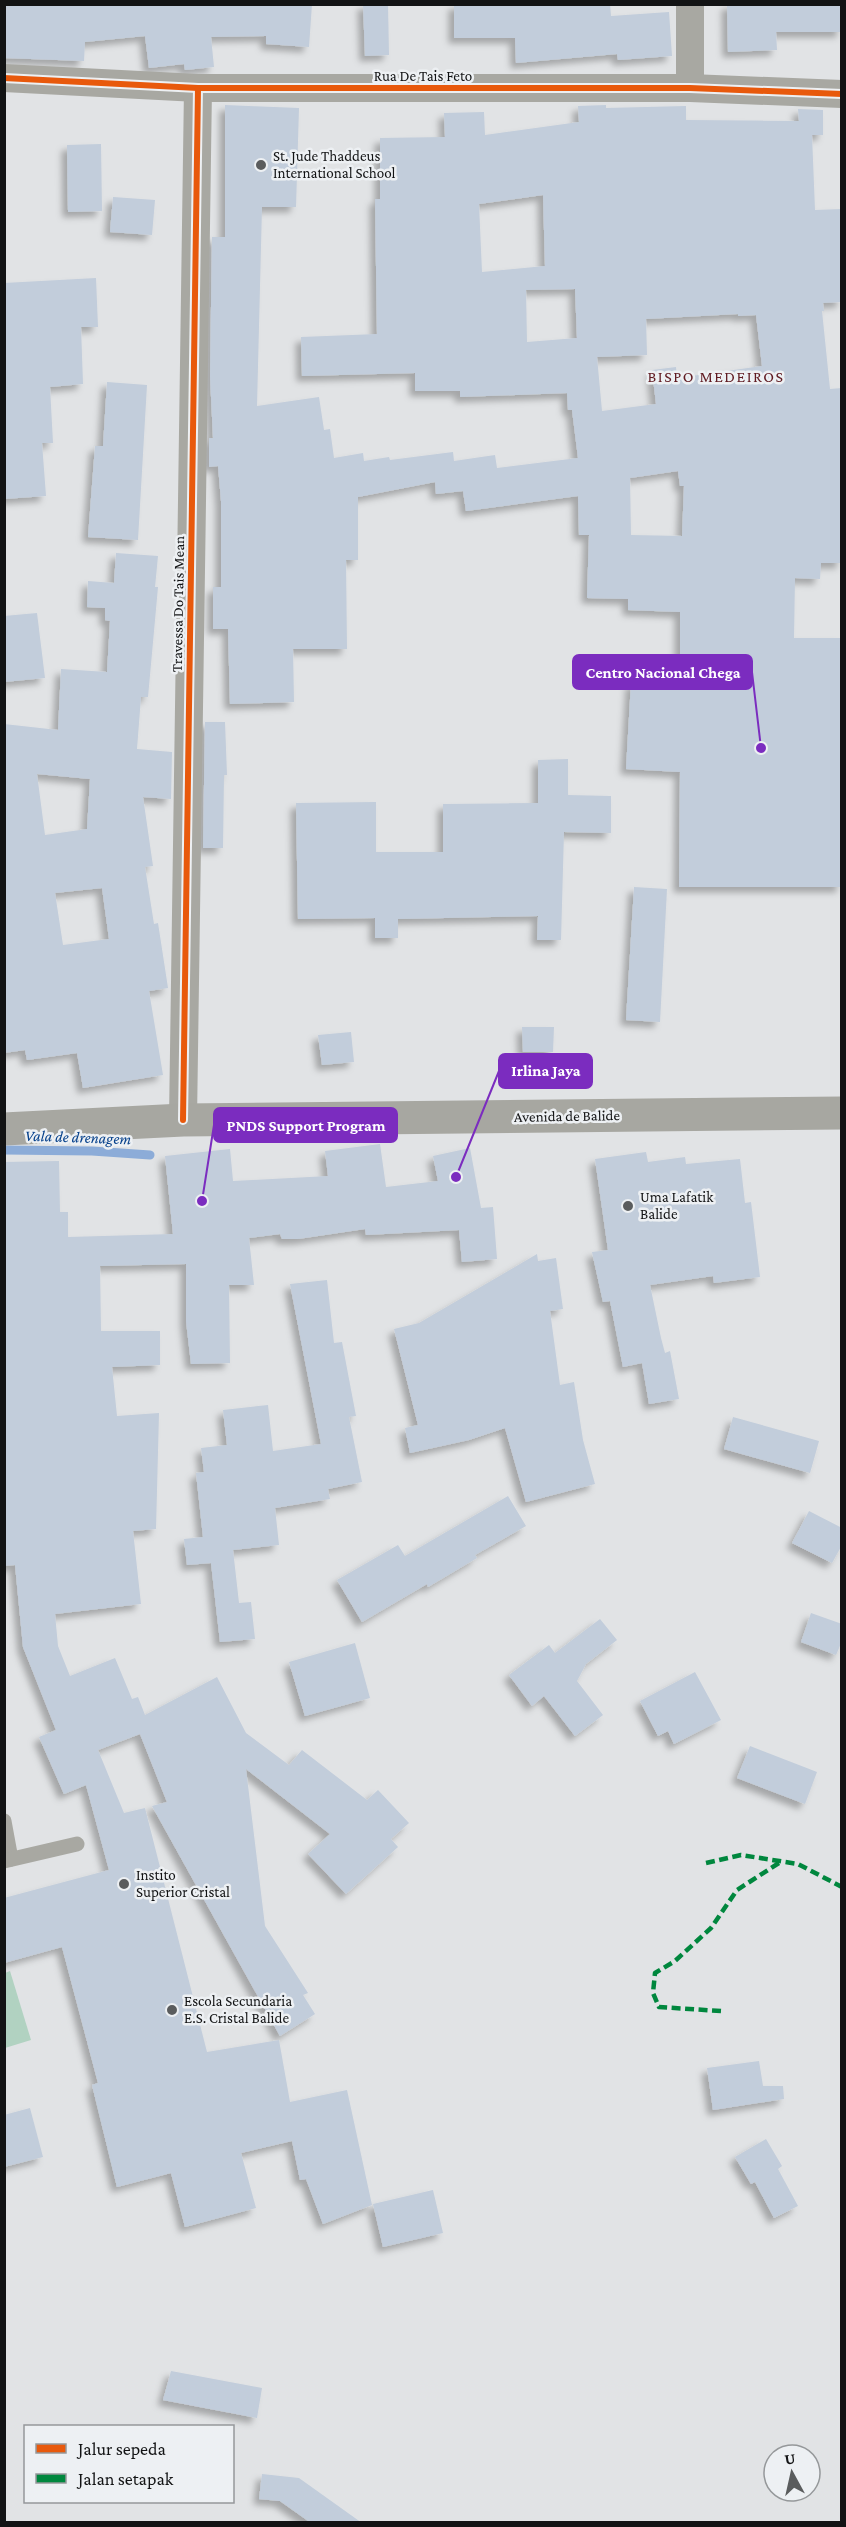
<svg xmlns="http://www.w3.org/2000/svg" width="846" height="2527" font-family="'Crimson Pro',serif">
	<defs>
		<filter id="shadow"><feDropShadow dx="-5.5" dy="5.5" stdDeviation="3" flood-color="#0004"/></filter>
	</defs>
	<rect width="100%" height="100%" fill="#e1e3e5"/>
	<path fill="#b1d2c1" d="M10 1971 31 2040 5 2048V1973Z"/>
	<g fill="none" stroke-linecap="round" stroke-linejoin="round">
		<path stroke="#8cacd8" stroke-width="9" d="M4 1150 92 1151 150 1155"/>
	</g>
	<g fill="#c2cddb" fill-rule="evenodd" filter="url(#shadow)">
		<path d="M4 4H312L309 47 266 44V36L211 37 214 67 185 70 184 64 149 68 145 36 85 42 84 61 4 58Z"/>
		<path d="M363 4H388L389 55 365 56Z"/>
		<path d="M454 4H610L611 16 669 12 672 56 618 60 617 54 516 63 515 38H454Z"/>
		<path d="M727 4H842V32H776L777 50 728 52Z"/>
		<path d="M225 105 299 108 296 207H262L257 406 319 397 324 430 330 429 334 458 363 453 364 461 389 457 390 460 453 452 454 461 495 455 497 468 578 458 572 410H568L567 393 460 397V391H415V373L302 376 301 337 377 334 375 199H380V138L445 137 444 113 484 112 485 135 579 122 578 106 606 105V108L686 106V120L799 121 798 109 823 110V135H812L815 210 842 209V302L823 303 824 311H822L830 389 842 388V563H821L820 579 795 578 794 638H842V887H679L680 772 626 769 631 682 680 684V612L628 610V599L587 598 589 535H579L578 496 466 511 463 491 436 494 435 482 358 497V560H346L347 649H293L294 702 230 704 228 629H213V587H221V501L218 466 209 467V438H213L210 376 212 237H225ZM543 195 545 266 482 272 479 204ZM575 289 577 338 527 342 526 290ZM738 314V316L756 315 762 366 677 378 676 367 652 370 656 404 602 411 597 357 647 355 646 319ZM678 471 680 486H684L682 536 631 535 630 478Z"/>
		<path d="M101 144 102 211 68 212 67 145Z"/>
		<path d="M113 197 155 200 152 235 110 232Z"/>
		<path d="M96 278 98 327H81L83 384 50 387 53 443H42L46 496 4 499V283Z"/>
		<path d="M107 382 147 385 138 540 88 537 95 446H103Z"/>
		<path d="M116 553 158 556 155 587H158L148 697H141L137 749 172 752 171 799 143 797 153 866 145 867 154 924 158 923 168 988 149 991 163 1075 83 1088 77 1053 27 1060 25 1050 4 1053V724L58 730 61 669 107 672 110 621 105 620V608L87 607 88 581 114 583ZM37 774 90 779 87 829 45 835ZM102 888 109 939 63 945 55 893Z"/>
		<path d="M37 613 45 678 4 682V616Z"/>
		<path d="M205 722H225L227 775H224L223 848H203Z"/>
		<path d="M568 759V795L611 796V833L564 832 561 940H537L538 916 398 919V938H375V918L298 919 296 803 376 802V852H443V804L538 803V760Z"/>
		<path d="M634 887 667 889 660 1022 626 1020Z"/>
		<path d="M522 1027H554L553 1052H523Z"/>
		<path d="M351 1032 354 1062 322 1065 318 1035Z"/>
		<path d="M380 1144 386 1187 438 1181 433 1156 470 1148 481 1208 493 1207 497 1259 462 1262 459 1230 366 1235 365 1229 298 1239H282L280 1234 249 1238 254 1285H229L230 1363 191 1364 186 1321V1264L100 1266 101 1331H160V1365L112 1367 117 1416 159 1413 156 1529 133 1531 141 1604 55 1614 58 1646 70 1676 115 1658 132 1699 138 1697 145 1715 217 1677 246 1733 289 1765 302 1750 367 1800 378 1790 409 1823 391 1839 398 1847 346 1894 308 1854 330 1834 246 1769 265 1926 308 1993 303 1995 315 2014 280 2036 152 1806 167 1802 140 1734 98 1750 124 1813 145 1808 207 2052 279 2040 290 2102 347 2090 372 2205 323 2224 306 2179 300 2180 292 2141 241 2153 256 2208 185 2227 171 2173 117 2187 92 2085 98 2083 62 1947 4 1963V1898L109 1870 86 1785 64 1794 39 1737 56 1730 23 1647 15 1565 4 1566V1162L59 1161 60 1212H68V1237L173 1234 165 1156 230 1149 233 1181 328 1176 325 1151Z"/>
		<path d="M646 1152 648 1162 685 1157 686 1164 740 1159 745 1203 751 1202 760 1277 714 1283 713 1276 650 1285 661 1338 665 1353 670 1351 679 1399 649 1404 642 1363 623 1367 610 1301 603 1302 592 1252 608 1250 595 1159Z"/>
		<path d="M537 1254 538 1261 556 1258 563 1309 550 1311 560 1385 574 1382 583 1440 595 1484 526 1502 505 1428 469 1440 410 1453 405 1428 418 1425 394 1329 419 1323Z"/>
		<path d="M327 1280 334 1343 342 1342 356 1416 349 1417 362 1482 328 1489 330 1499 275 1508 279 1545 233 1550 239 1603 251 1602 255 1639 220 1642 211 1563 187 1565 184 1539 203 1537 196 1473 204 1472 201 1448 227 1445 223 1410 268 1405 273 1451 321 1444 290 1284Z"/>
		<path d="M733 1417 819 1441 810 1473 724 1449Z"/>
		<path d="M508 1496 526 1526 475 1555 477 1558 428 1587 427 1584 362 1622 337 1580 398 1545 405 1556Z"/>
		<path d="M809 1511 842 1528V1545L832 1563 792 1543Z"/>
		<path d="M811 1613 842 1624V1641L836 1655 801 1642Z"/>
		<path d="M600 1619 617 1640 586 1664 577 1681 603 1715 575 1736 544 1696 532 1706 509 1675 549 1645 555 1653Z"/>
		<path d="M355 1643 370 1698 305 1716 289 1662Z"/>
		<path d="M695 1672 721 1720 674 1744 668 1731 658 1736 640 1701Z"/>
		<path d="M750 1746 817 1772 805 1804 737 1778Z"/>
		<path d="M759 2061 763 2086H783L784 2099 713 2110 707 2068Z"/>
		<path d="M30 2108 43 2157 4 2167V2115Z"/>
		<path d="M766 2139 782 2166 778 2169 798 2206 774 2218 755 2182 751 2184 735 2157Z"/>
		<path d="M433 2190 443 2233 383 2247 373 2204Z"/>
		<path d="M171 2371 262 2388 257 2418 163 2400Z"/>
		<path d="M262 2474 299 2478 362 2523H311L280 2501 259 2499Z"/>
	</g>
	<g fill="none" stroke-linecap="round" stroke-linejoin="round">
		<g stroke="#a8a8a2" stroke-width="15">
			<path d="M4 1821 11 1859"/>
			<path d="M4 1861 77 1844"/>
		</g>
		<g stroke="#a8a8a2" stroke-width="28">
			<path d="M4 78 198 88H690L842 94"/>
			<path d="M690 88V4"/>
			<path d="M183 1120 198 88"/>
		</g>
		<path stroke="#a7a7a1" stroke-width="33" d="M4 1129 183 1120 842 1113"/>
		<g stroke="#00873e" stroke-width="4.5" stroke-dasharray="9 4.5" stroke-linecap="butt">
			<path d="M706 1863 741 1855 798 1864 842 1887"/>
			<path d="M721 2011 659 2007 653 1993 655 1973 675 1961 711 1928 737 1890 782 1861"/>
		</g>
		<defs>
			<g id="cycleway">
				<path d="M4 78 198 88H690L842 94"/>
				<path d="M183 1120 198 88"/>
			</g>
		</defs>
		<use href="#cycleway" stroke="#edf0f3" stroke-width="10"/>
		<use href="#cycleway" stroke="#e8590c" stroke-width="6"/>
	</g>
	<g fill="#5a5c5d" stroke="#edf0f3" stroke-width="2">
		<circle cx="261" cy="165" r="6"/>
		<circle cx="628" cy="1206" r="6"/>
		<circle cx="124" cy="1884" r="6"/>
		<circle cx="172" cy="2010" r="6"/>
	</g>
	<g text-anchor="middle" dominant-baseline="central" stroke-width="5" stroke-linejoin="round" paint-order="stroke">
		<g font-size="15" fill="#121314" stroke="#edf0f3">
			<text x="423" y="76">Rua De Tais Feto</text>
			<text transform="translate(178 604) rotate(-89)">Travessa Do Tais Mean</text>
			<text transform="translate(567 1116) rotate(-1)">Avenida de Balide</text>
		</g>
		<g font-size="15" fill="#121314" stroke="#edf0f3" text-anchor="start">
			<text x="273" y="156">St. Jude Thaddeus<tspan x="273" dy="17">International School</tspan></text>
			<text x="640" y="1197">Uma Lafatik<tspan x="640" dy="17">Balide</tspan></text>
			<text x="136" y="1875">Instito<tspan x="136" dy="17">Superior Cristal</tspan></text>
			<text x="184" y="2001">Escola Secundaria<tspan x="184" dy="17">E.S. Cristal Balide</tspan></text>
		</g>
		<g font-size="16" letter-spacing="1.5" fill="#601b22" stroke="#edf0f3">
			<text x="716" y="376">BISPO MEDEIROS</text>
		</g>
		<g font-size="16" font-style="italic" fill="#05408b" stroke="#edf0f3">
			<text transform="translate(78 1137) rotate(2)">Vala de drenagem</text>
		</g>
	</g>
	<path fill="none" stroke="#7b2cbf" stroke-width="2" d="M761 748L752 672M456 1177L499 1071M202 1201L214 1125"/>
	<g fill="#7b2cbf" stroke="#edf0f3" stroke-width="2">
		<circle cx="761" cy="748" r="6"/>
		<circle cx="456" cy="1177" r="6"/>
		<circle cx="202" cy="1201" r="6"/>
	</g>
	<g fill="#7b2cbf" stroke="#7b2cbf" stroke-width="2">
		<rect x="573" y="655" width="179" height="34" rx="6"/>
		<rect x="499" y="1054" width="93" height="34" rx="6"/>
		<rect x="214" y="1108" width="183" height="34" rx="6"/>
	</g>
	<g font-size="16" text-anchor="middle" font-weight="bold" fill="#fff">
		<text x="663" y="678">Centro Nacional Chega</text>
		<text x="546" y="1076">Irlina Jaya</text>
		<text x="306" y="1131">PNDS Support Program</text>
	</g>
	<rect width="846" height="2527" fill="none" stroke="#121314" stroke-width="12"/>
	<rect x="24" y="2425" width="210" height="78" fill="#edf0f3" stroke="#95989a" stroke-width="1.5"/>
	<rect x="36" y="2444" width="30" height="9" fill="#e8590c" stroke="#95989a" stroke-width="1.5"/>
	<text x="78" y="2455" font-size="18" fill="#121314">Jalur sepeda</text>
	<rect x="36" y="2474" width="30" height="9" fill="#00873e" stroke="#95989a" stroke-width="1.5"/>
	<text x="78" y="2485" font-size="18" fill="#121314">Jalan setapak</text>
	<g transform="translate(792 2473) rotate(352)"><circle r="28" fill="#edf0f3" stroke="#95989a" stroke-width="1.5"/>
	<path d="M0-4.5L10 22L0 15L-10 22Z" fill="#5a5c5d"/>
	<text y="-9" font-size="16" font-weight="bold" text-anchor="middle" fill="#121314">U</text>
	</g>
</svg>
